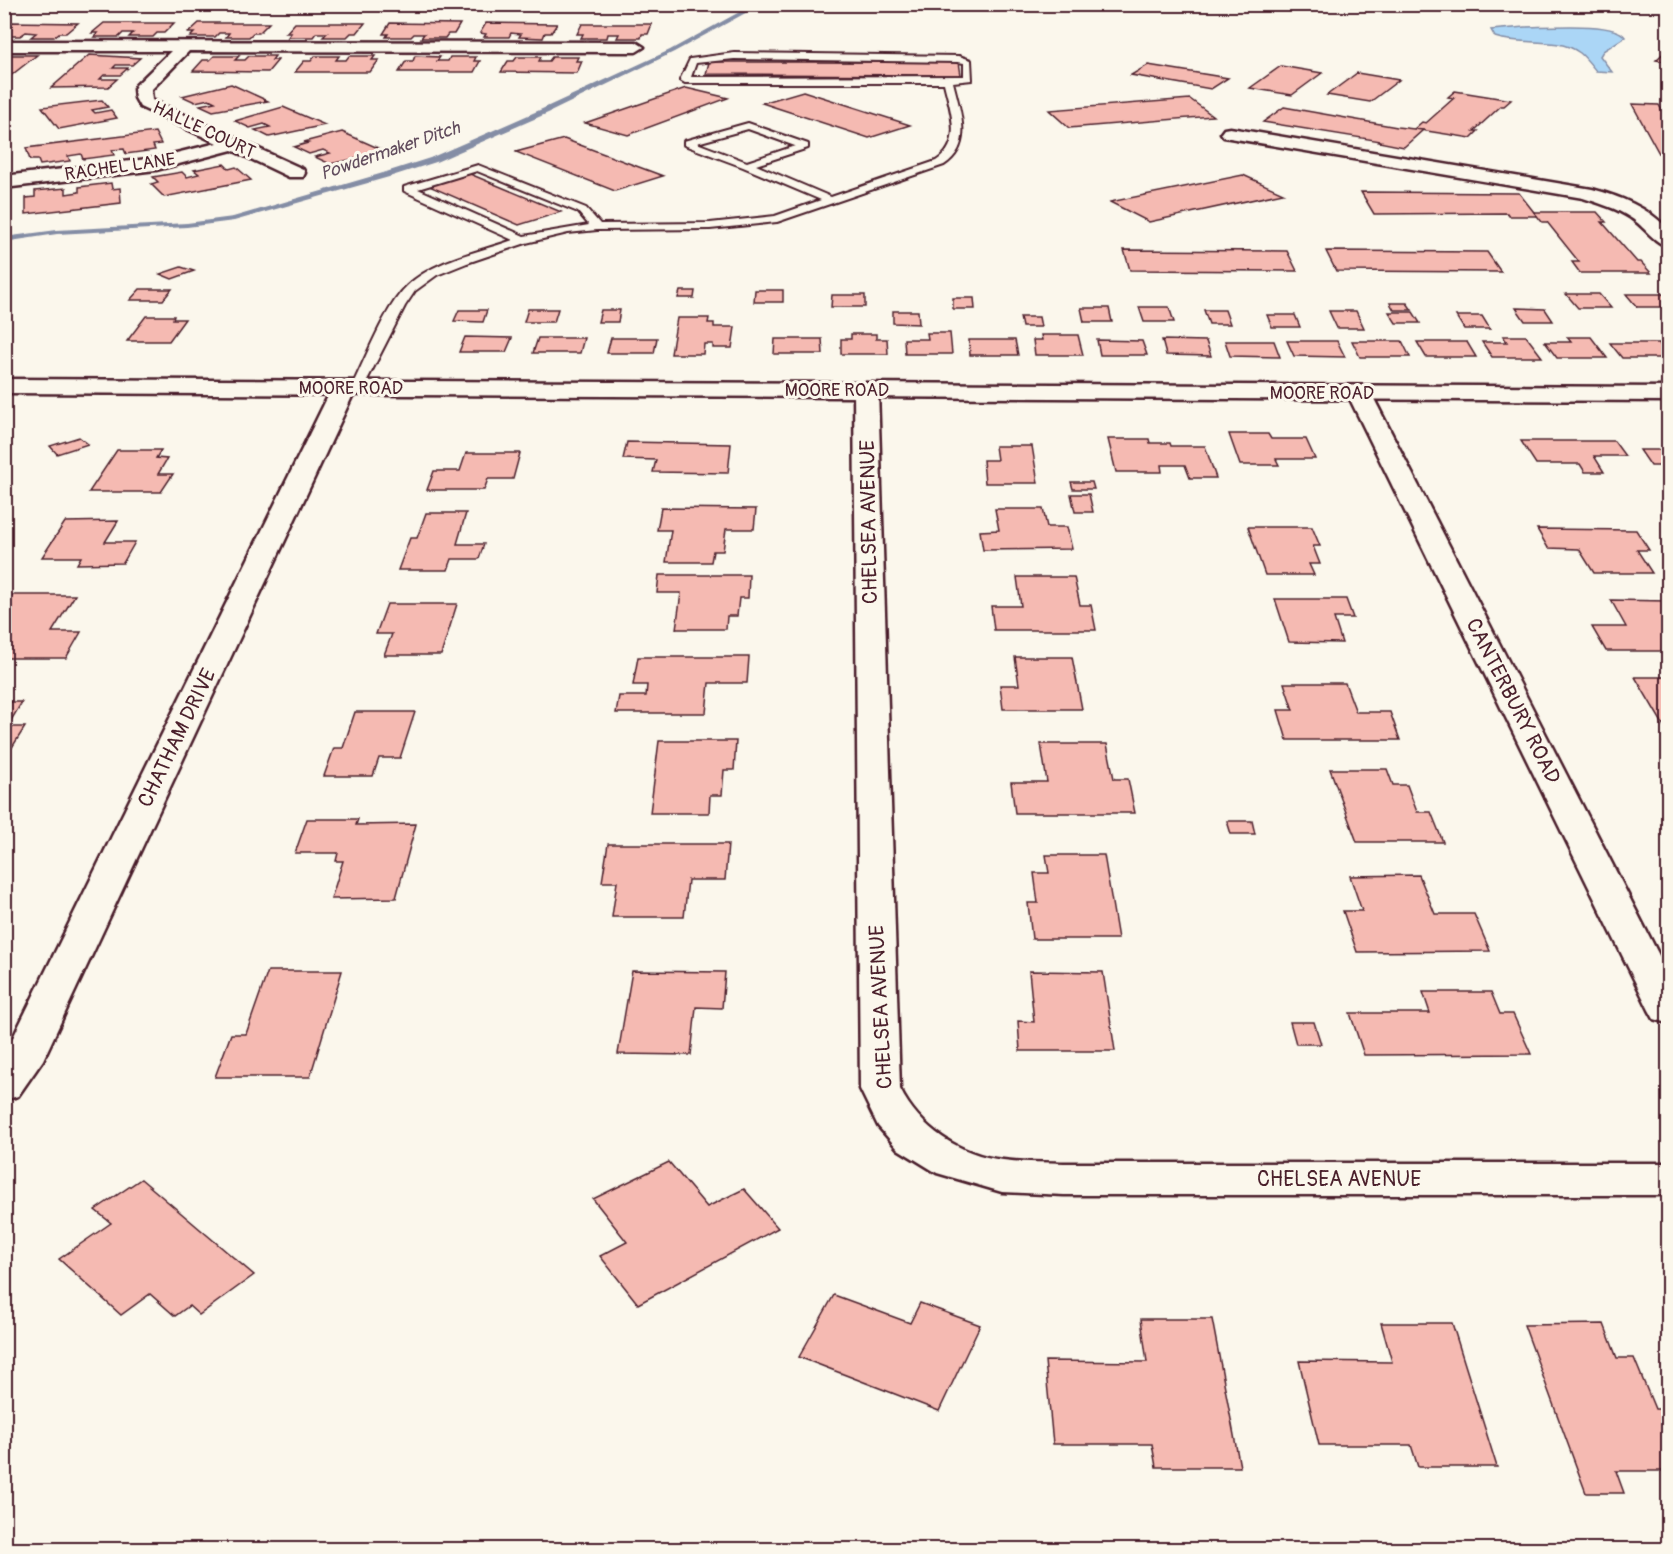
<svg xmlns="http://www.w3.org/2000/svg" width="1673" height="1554" font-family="Pangolin,sans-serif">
	<rect width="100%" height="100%" fill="#fbf7ec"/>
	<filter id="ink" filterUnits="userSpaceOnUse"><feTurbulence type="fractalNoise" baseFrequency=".0167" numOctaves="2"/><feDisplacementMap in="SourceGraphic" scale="12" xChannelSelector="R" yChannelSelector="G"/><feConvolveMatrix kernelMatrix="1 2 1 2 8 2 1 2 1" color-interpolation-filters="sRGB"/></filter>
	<g filter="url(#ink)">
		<path fill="#abd6f6" stroke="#848da5" stroke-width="1.5" d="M1525 27C1545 27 1615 21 1625 37L1603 51 1600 56 1612 72 1596 71C1591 65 1586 58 1580 53 1557 36 1521 46 1495 37L1491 30Z"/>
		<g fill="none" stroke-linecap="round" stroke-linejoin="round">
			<path fill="#848da5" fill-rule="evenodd" d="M754 4H762L674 52 548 113 436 162 389 177 234 221 187 227 57 234 4 242V237L57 230 187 223 233 217 383 173 430 158 542 109 670 50Z"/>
		</g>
		<g fill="#f5bab2" stroke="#4a1f2b" stroke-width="1.5">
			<path d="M10 22 78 23 66 33H59L54 37H31L36 33 26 32 20 36H4V26Z"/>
			<path d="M104 23H174L164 33H157L153 37H129L133 33H123L119 37H94L98 33H92Z"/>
			<path d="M199 23H269L259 33H253L249 37H226L229 33H219L215 37H190L194 33H188Z"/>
			<path d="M295 23H365L357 33H351L347 37H323L327 33H316L313 37H288L291 33H286Z"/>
			<path d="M390 23 460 24 454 34H448L445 38H421L424 34H414L411 37H386L388 34H383Z"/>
			<path d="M486 23 557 24 551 33H545L543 38 519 37 521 34 511 33 509 37H484L486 34 480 33Z"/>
			<path d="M582 24H652L648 34H642L641 38H617L619 34H608L607 38H581L583 34H577Z"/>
			<path d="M1668 49V62L1656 60Z"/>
			<path d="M4 55H37L4 81Z"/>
			<path d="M89 55 140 58 132 65H116L113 68H128L120 75H104L100 79H117L108 87 51 88Z"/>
			<path d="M214 56H239L235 60H245L249 56H275L272 60H278L268 72 193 71 203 60H210Z"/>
			<path d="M315 56H339L336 60H346L349 56H375L372 60H379L370 72H295L304 61H311Z"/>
			<path d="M415 56 440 57 437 61H448L450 57H476L474 61H480L474 72H399L406 61H413Z"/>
			<path d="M517 57H541L539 61H549L552 57H578L576 61H582L577 73 501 72 508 61H514Z"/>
			<path d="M709 62H959L961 75 706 74Z"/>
			<path d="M1148 65 1228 78 1211 89 1131 75Z"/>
			<path d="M1281 66 1322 73 1292 95 1250 88Z"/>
			<path d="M1357 73 1399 80 1370 102 1327 95Z"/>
			<path d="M231 84 268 101 213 111 200 105 215 102 209 99 195 102 182 96Z"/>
			<path d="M686 88 728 98 628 135 585 123Z"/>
			<path d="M803 91 910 125 869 138 762 103Z"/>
			<path d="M1455 91 1511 100 1504 106H1501L1474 131H1478L1471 138 1414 129 1422 122 1426 123 1454 98 1448 97Z"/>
			<path d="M1190 99 1213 116 1069 128 1049 110Z"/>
			<path d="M102 100 108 107 92 110 95 113 111 110 117 118 59 129 42 107Z"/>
			<path d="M1632 104 1659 105 1668 122V166H1666Z"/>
			<path d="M283 107 325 125 269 137 255 130 270 127 264 124 250 128 235 121Z"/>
			<path d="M1284 107 1397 127 1423 130 1404 147 1379 142 1381 141 1263 122Z"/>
			<path d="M155 132 161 144 153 145 155 150 126 154 124 149 112 150 114 155 83 159 81 154 68 156 70 161 40 165 38 160H30L26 148Z"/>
			<path d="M342 132 387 152 330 164 315 157 330 153 323 150 309 154 294 147 308 143 304 142Z"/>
			<path d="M564 139 663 176 615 191 516 152Z"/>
			<path d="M224 164 229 169 236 167 251 180 164 197 151 184 158 182 153 177 182 172 187 177 199 174 194 170Z"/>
			<path d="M470 174 561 212 519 225 429 186Z"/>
			<path d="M1243 175 1283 193 1149 222 1110 202Z"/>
			<path d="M111 183 112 189 120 188 121 203 26 214V198L35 197V191L66 188V194L79 192V187Z"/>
			<path d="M1361 192 1519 193 1537 216H1509L1507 213 1374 214Z"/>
			<path d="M1534 212H1597L1606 222H1602L1637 262H1641L1651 273H1580L1572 262H1579L1547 222H1542Z"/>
			<path d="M1124 250 1287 251 1297 271 1130 270Z"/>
			<path d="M1326 251 1487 252 1501 272 1336 271Z"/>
			<path d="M181 267 194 271 172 279 160 274Z"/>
			<path d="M140 289H172L163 300H130Z"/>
			<path d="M755 290H783V302H754Z"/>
			<path d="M680 291H695L694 298H678Z"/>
			<path d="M1566 294H1599L1611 308H1578Z"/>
			<path d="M1626 294H1663L1668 300V307H1637Z"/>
			<path d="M832 295H865V307H831Z"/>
			<path d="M953 298H974L975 309H953Z"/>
			<path d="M1390 303H1407L1412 310H1394Z"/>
			<path d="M1139 307H1169L1174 322H1144Z"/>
			<path d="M1081 308H1109L1112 322H1084Z"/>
			<path d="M1516 308 1545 309 1553 321H1525Z"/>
			<path d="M528 309H558L554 322H524Z"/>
			<path d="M459 310H487L483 322 454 321Z"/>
			<path d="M601 310H620L618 322H598Z"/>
			<path d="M1204 310H1225L1230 324H1209Z"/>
			<path d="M893 311H918L919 324 893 323Z"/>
			<path d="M1329 311H1356L1364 328H1337Z"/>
			<path d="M1389 312H1413L1420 323H1396Z"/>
			<path d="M1267 315H1295L1300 327H1272Z"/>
			<path d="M146 316H174L173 319H185L169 341H127Z"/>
			<path d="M1456 316H1482L1490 329H1464Z"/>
			<path d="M1020 317H1039L1041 327H1022Z"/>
			<path d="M677 318H709L708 323H714V327H735L732 348H713V344H704L703 354H671Z"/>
			<path d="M927 333H950L952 354H905L904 339H928Z"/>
			<path d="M851 334H876V339H887L888 354H841V339H851Z"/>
			<path d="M1041 335H1078L1083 355H1035L1033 340H1042Z"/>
			<path d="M1503 336H1526L1542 357H1492L1482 342H1507Z"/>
			<path d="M465 337 512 338 506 352H459Z"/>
			<path d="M1567 337H1591L1607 358H1557L1545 342H1571Z"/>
			<path d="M538 338H584L580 353H533Z"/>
			<path d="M611 338H657L654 353H607Z"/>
			<path d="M775 339H822L823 354H774Z"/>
			<path d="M969 340H1015L1018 355H970Z"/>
			<path d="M1097 340 1142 341 1147 355H1100Z"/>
			<path d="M1162 340 1206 341 1211 356 1166 355Z"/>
			<path d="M1225 341H1274L1280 357 1230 356Z"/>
			<path d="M1287 341H1337L1345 357 1294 356Z"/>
			<path d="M1352 341H1402L1410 357H1360Z"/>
			<path d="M1417 342H1467L1476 357H1426Z"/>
			<path d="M1610 343H1659L1668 358H1622Z"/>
			<path d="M1229 434H1268L1271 439H1306L1315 459H1276L1279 465H1240Z"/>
			<path d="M79 437 88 444 57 454 50 446Z"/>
			<path d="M1108 439H1149L1150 443H1170L1171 446H1205L1216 478H1190L1185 465H1161L1162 472H1116Z"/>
			<path d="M1521 441H1614L1625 456H1594L1604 472H1585L1580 464H1536Z"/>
			<path d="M627 442 731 444 728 473 653 472 656 460 623 459Z"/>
			<path d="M995 446H1032L1038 483H985L983 460H997Z"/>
			<path d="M117 450H161L156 458 167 459 158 474H173L161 492H89Z"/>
			<path d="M1640 450H1665L1668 453V466H1651Z"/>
			<path d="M466 453H520L513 479H488L484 490H427L434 471H460Z"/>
			<path d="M1071 482H1092L1094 489H1073Z"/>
			<path d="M1071 494H1089L1093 512H1075Z"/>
			<path d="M661 508 756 509 754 529H726L723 551H713L711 562H666L671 530H657Z"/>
			<path d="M995 509H1043L1047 527H1067L1072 549 983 550 980 531 999 530Z"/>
			<path d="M426 513H466L457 544H484L479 559H452L448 570H398L410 538H417Z"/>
			<path d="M118 521 105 542H135L123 563 77 564 81 557H42L65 522Z"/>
			<path d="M1248 527H1312L1320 546H1313L1320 564H1309L1314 575H1265Z"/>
			<path d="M1537 529 1636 530 1649 550H1637L1652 573H1594L1579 549 1548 548Z"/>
			<path d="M659 575H749L748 598H739L737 616H727L726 629H676L681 593H657Z"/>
			<path d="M1017 577H1074L1080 605H1091L1096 630H994L991 606H1021Z"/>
			<path d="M4 595H75L52 632H81L66 658H4Z"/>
			<path d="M1275 599H1346L1353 618H1334L1342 643 1289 642Z"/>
			<path d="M1611 600 1668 601V651H1606L1592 627H1626Z"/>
			<path d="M387 604H457L441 655H384L392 634H376Z"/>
			<path d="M638 657H749L747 683H709L706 713H616L619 696H646L647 685H633Z"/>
			<path d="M1015 657H1072L1082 709H1003L1000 685H1019Z"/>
			<path d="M1635 677H1668V733Z"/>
			<path d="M1284 683H1345L1356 712H1390L1400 740H1287L1278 710H1293Z"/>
			<path d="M4 702H22L7 727H25L4 760Z"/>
			<path d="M355 712H415L400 758H379L373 776H324L334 748H343Z"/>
			<path d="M659 741H736L734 770H724L722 795H710L709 813H650Z"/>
			<path d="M1041 744H1107L1114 779H1128L1135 813H1015L1011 782H1047Z"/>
			<path d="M1330 769H1387L1393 785H1407L1417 812H1431L1443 842H1357Z"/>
			<path d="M307 819H358L356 825 416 824 396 898 331 899 343 861H336L338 853H295Z"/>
			<path d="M1227 821H1252L1255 834H1231Z"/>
			<path d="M608 844H728L725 880H688L684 917H612L617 882H602Z"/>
			<path d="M1046 855H1104L1118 939H1032L1028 903H1038L1034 873H1049Z"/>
			<path d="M1419 875 1435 914H1474L1490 951 1357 952 1343 911H1362L1350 876Z"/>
			<path d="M268 971H342L310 1077H215L231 1034H246Z"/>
			<path d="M632 971 725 972 722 1008 696 1007 691 1055 618 1054Z"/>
			<path d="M1029 971 1103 972 1115 1051H1020L1018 1021 1034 1022Z"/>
			<path d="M1423 992H1491L1500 1014H1513L1531 1054 1364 1055 1350 1013H1430Z"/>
			<path d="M1290 1022H1314L1321 1044H1296Z"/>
			<path d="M669 1162 707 1207 744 1189 778 1228 638 1304 600 1256 627 1242 593 1199Z"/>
			<path d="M141 1179 254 1275 199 1315 189 1306 175 1316 150 1294 121 1315 59 1259 111 1223 95 1210Z"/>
			<path d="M834 1295 910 1323 920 1303 980 1325 939 1411 799 1357Z"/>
			<path d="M1141 1319H1212L1240 1467H1156L1152 1444H1053L1045 1361 1147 1362Z"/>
			<path d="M1381 1323H1452L1497 1467H1418L1411 1445H1319L1299 1361 1392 1362Z"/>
			<path d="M1604 1324 1617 1358H1634L1655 1409H1668V1471H1616L1624 1493H1586L1524 1325Z"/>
		</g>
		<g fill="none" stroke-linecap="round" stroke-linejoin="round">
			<defs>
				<path id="lane" d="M734 53 959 56 971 60 972 80 953 82C960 111 974 146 944 165L777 222 710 229 597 230 568 233 526 243 467 263 437 275 415 291 405 306 363 388 357 392 352 391 351 388C365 360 385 307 407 286 434 260 479 252 513 240L404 191V187L478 165 586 208 600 224 710 223 775 216 821 200 743 167 684 145V141L748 123 808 144V148L756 165 831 197 936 161C964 144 950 109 944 83H685L680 80 690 59ZM734 59 958 62 964 63V76L691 77 696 63ZM748 129 795 146 747 162 697 143ZM477 171 578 212 589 225 524 236 418 189Z"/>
				<g id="street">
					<path d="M4 41 636 42 644 47 636 52 189 51 151 90 152 100 303 169 305 173 303 177H289L232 150 156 170 4 188V176L156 158 217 143 140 107 135 98 134 89 136 85 171 51H4Z"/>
					<path d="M1230 128 1592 189C1621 197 1647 207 1668 229V246C1654 243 1644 226 1631 218 1616 208 1599 203 1583 198L1224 137 1221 133 1224 129Z"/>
					<path d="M344 381 352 383 356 388 43 1060 18 1096 4 1100V1056L332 388 336 383Z"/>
					<path d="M866 383 874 385 878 390 900 1089C919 1128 960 1155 1003 1160 1023 1163 1044 1162 1064 1163H1668V1195H1064L1002 1192 937 1173 898 1149 878 1126 860 1089 854 390 858 385Z"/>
					<path d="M1359 386 1367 388 1371 393 1668 973V1023L1654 1019 1649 1010 1347 393 1351 388Z"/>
				</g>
				<path id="secondary" d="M4 379 1668 387V401L4 393Z"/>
			</defs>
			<use href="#lane" stroke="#4a1f2b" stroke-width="4"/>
			<use href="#street" stroke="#4a1f2b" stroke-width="5"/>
			<use href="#secondary" stroke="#4a1f2b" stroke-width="5"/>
			<use href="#lane" fill="#fbf7ec" fill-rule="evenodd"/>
			<use href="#street" fill="#fbf7ec" fill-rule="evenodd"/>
			<use href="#secondary" fill="#fbf7ec" fill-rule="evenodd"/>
		</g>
	</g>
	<g text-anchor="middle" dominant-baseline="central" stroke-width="6" stroke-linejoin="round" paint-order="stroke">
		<g font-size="18" fill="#4a1f2b" stroke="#fbf7ec">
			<text transform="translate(204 130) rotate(25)">HALLE COURT</text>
			<text transform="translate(120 167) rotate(-8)">RACHEL LANE</text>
			<text x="351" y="388">MOORE ROAD</text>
			<text x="837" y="390">MOORE ROAD</text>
			<text x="1322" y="393">MOORE ROAD</text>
		</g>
		<g font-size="18" font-style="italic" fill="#624d5e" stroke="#fbf7ec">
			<text transform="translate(390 151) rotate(-19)">Powdermaker Ditch</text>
		</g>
		<g font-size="21" fill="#4a1f2b" stroke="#fbf7ec">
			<text transform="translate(869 522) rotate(-91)">CHELSEA AVENUE</text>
			<text transform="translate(1513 701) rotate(63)">CANTERBURY ROAD</text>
			<text transform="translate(177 738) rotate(-64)">CHATHAM DRIVE</text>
			<text transform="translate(881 1007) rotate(-93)">CHELSEA AVENUE</text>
			<text x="1339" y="1179">CHELSEA AVENUE</text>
		</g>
	</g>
	<rect width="1673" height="1554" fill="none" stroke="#fbf7ec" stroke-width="24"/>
	<rect x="12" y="12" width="1649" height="1530" fill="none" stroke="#4a1f2b" stroke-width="2" filter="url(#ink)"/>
</svg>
